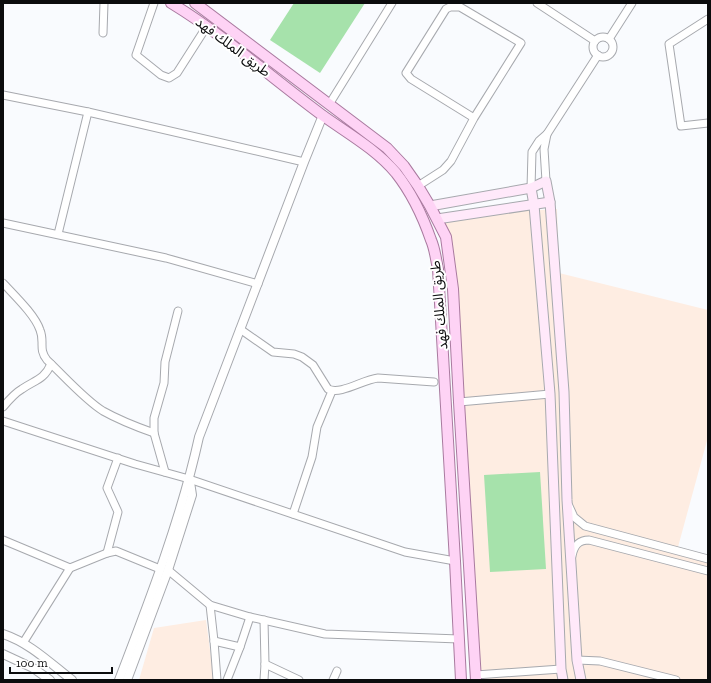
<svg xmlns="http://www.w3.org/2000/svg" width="711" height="683" font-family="'Zilla Slab','Noto Sans Arabic',serif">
	<rect width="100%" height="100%" fill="#f9fbfe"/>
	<g fill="#feede2">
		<path d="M557 209 559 273 708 310V437L678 547 708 555V680H480L458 310 441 216Z"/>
		<path d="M206 620 214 680H139L154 628Z"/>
	</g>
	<g fill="#a6e2ab">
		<path d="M294 3H365L320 73 270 40Z"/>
		<path d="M540 472 546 569 490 572 484 475Z"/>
	</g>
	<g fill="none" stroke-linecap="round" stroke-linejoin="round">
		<defs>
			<g id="minor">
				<path d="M154 3 136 55 161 75 169 78 177 73 207 26"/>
				<path d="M537 3 595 41"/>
				<path d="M708 19 669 44 681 126 708 123"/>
				<path d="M103 33 104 3"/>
				<circle cx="603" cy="47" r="10"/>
				<path d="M609 39 632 3"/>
				<path d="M3 95 88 112 304 162"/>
				<path d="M330 103 392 3"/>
				<path d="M547 134 598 55"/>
				<path d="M418 186 443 170 451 161 474 118 521 43 460 7H450L446 9 406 73 411 79 474 118"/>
				<path d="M531 188 532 152 539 141 547 134 544 149 546 181"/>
				<path d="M3 223 166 258 258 284"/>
				<path d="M58 234 88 112"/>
				<path d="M3 283C15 296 35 315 40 330 45 342 38 349 47 360 63 375 85 400 103 411 119 420 137 427 154 433"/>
				<path d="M240 329 273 352 294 354 302 357 313 365 328 389C341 395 362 380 378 378L434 382"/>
				<path d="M459 402 550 394"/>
				<path d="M3 407C8 401 15 393 22 389 35 380 44 380 51 364"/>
				<path d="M3 421 135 464 189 479 405 552 455 561"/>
				<path d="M165 472 154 433V418L164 383 165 362 178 311"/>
				<path d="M569 506 574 517 585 526 708 559"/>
				<path d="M293 514 312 457 317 427 332 391"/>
				<path d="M3 540 70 568"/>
				<path d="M107 553 118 512 107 488 118 458"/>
				<path d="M572 556C574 546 578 540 589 540L708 571"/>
				<path d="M168 570 210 605 250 617 325 634 459 639"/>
				<path d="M210 605 214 641 217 680"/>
				<path d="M214 641 240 647"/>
				<path d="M23 643 70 568 107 553 116 551 160 569"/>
				<path d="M577 660 600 661 676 680"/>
				<path d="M265 664 299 680"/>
				<path d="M476 675 561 669"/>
				<path d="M227 680 240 647 250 617"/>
				<path d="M264 680 265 664 264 620"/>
				<path d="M333 680 337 671"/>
			</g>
			<g id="tertiary">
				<path d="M3 634C30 643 50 663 72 680"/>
				<path d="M3 654 33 668 50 680"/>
				<path d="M119 680C149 602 181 519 199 437L304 162 323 115"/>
				<path d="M127 680 168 570 192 495 190 482"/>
			</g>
			<g id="secondary">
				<path d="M531 188 534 205 550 394 561 669 563 680"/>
				<path d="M430 206 531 188 546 181 550 202 564 392 567 500 577 660 581 680"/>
				<path d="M437 219 550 202"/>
			</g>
			<g id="primary">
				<path d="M171 3C225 36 272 78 322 115 347 133 376 149 396 173 411 192 423 217 431 240 435 249 436 260 438 269L455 561 461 680"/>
				<path d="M195 3 387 148 404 166 418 186 430 206 446 237 453 289 459 402 476 680"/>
			</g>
		</defs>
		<use href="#minor" stroke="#a7a9ae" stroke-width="9"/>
		<use href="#tertiary" stroke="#a7a9ae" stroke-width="10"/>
		<use href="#secondary" stroke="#a7a9ae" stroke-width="11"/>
		<use href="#primary" stroke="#a97a9f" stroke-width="12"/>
		<use href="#minor" stroke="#fff" stroke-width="7"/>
		<use href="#tertiary" stroke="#fff" stroke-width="8"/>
		<use href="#secondary" stroke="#ffe9fa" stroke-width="9"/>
		<use href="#primary" stroke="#fed3f5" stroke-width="10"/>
	</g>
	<g text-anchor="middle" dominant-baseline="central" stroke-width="4" stroke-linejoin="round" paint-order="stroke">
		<g font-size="14" fill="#0b0c0d" stroke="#fff">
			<text transform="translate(233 47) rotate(37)">طريق الملك فهد</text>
			<text transform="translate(439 305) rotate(-95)">طريق الملك فهد</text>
		</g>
	</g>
	<rect width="711" height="683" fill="none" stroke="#0b0c0d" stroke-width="8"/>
	<path d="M10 667v6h102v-6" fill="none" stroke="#0b0c0d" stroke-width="2"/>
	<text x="16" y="667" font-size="12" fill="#0b0c0d" stroke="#ffffff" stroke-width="3" paint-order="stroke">100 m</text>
</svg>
